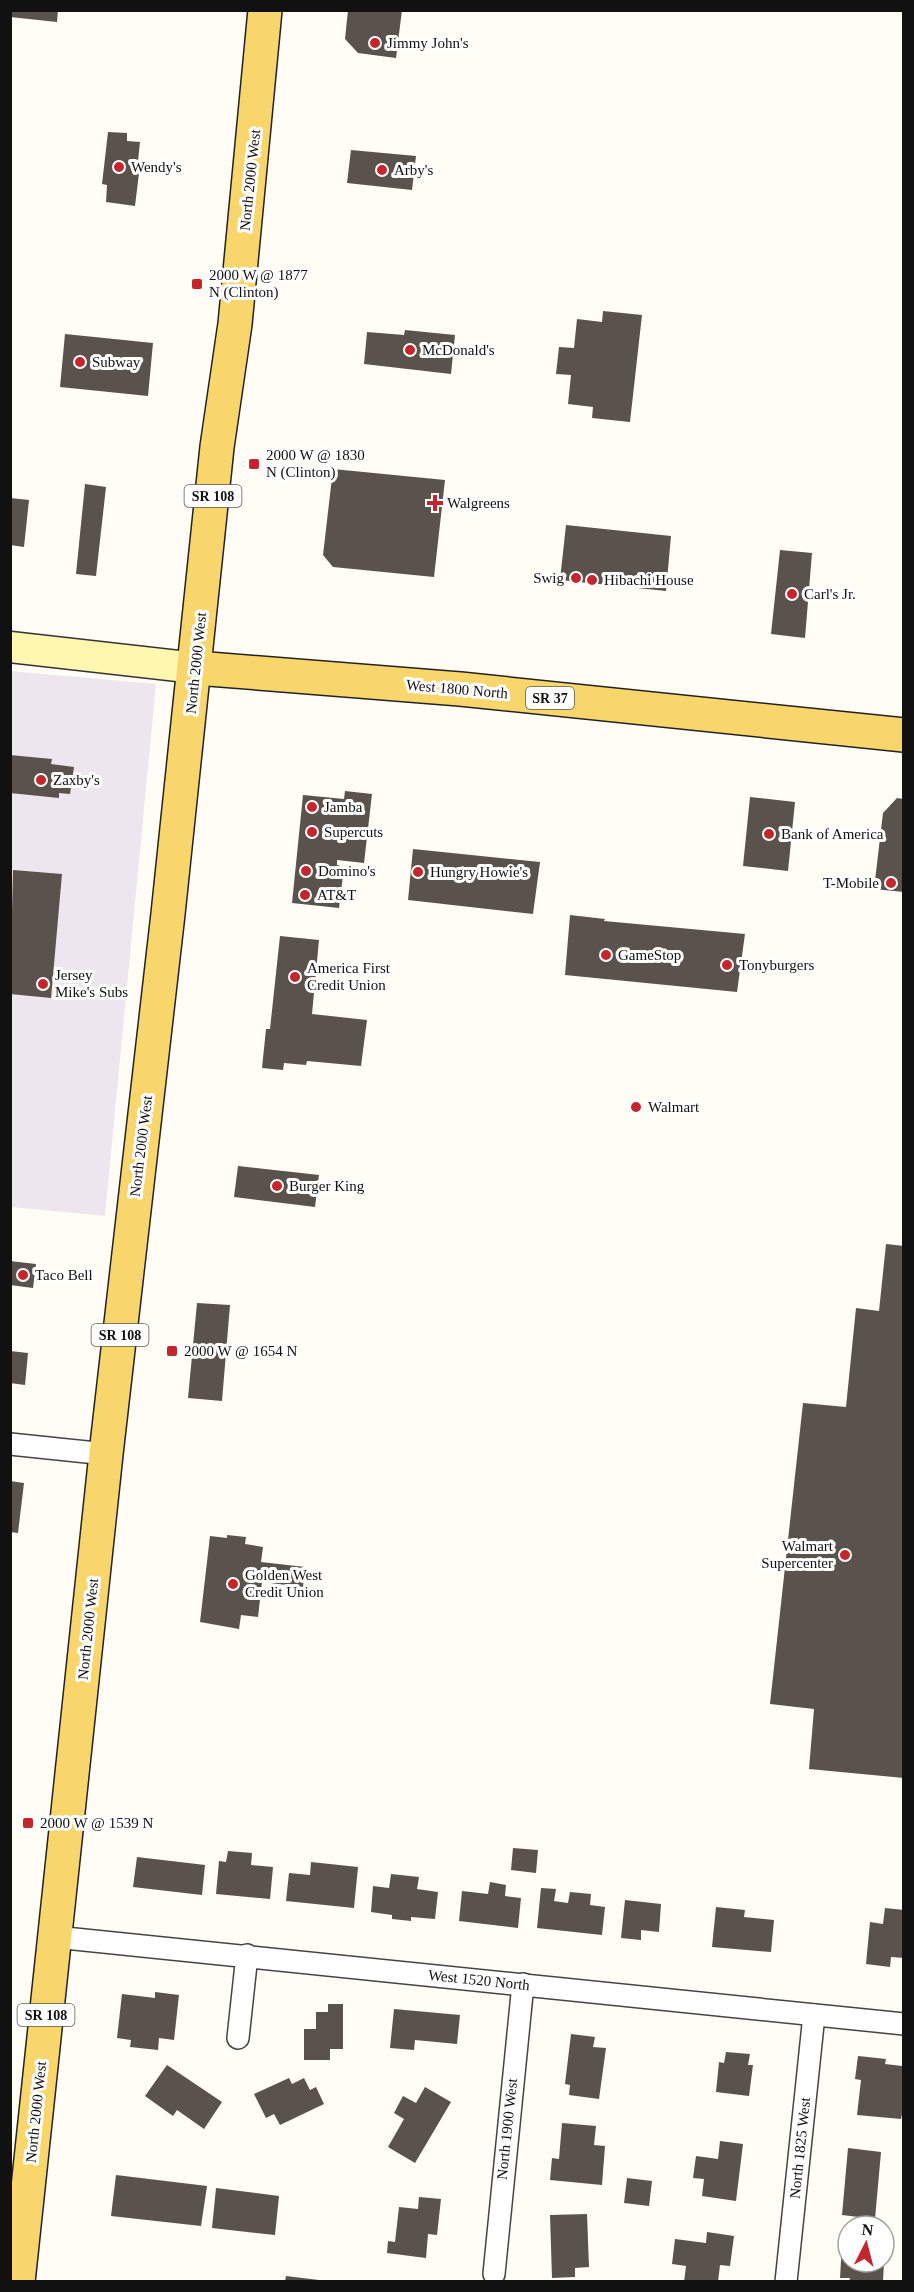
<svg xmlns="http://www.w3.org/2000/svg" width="914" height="2292" font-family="Georgia,serif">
	<rect width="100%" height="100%" fill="#fffdf5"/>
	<path fill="#eee6ef" d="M10 671 156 684 105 1216 11 1207Z"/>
	<g fill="#5a524d">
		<path d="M10 10H58L57 22 10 17Z"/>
		<path d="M348 10H402L396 58 358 53 345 39Z"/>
		<path d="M108 132 127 133V141L140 142 138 161H135L134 173H139L135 206 106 202 107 185 102 184Z"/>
		<path d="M351 150 416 156 412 190 347 183Z"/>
		<path d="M603 311 642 315 630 422 592 418 593 407 568 404 571 375 556 374 559 347 574 348 577 319 602 322Z"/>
		<path d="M405 330 455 335 451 374 364 364 367 332 404 335Z"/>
		<path d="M65 334 153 343 148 396 60 387Z"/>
		<path d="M333 469 445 480 434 577 333 567 323 555Z"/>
		<path d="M85 484 106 487 96 576 76 574Z"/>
		<path d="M10 498 29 500 24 547 10 545Z"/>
		<path d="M566 525 671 536 666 591 560 580Z"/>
		<path d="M780 550 812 553 805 638 771 634Z"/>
		<path d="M10 755 52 759 51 764 74 767 70 794 59 793V798L10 793Z"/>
		<path d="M345 791 372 794 364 863 337 860V865L344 867 339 908 292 903 303 795 344 799Z"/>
		<path d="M750 797 795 802 788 871 743 866Z"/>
		<path d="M897 798 904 799V892L874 889 883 813Z"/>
		<path d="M413 849 540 862 533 914 408 900Z"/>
		<path d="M13 870 62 874 51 998 10 994Z"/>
		<path d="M570 915 605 919 604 921 745 934 737 992 565 975Z"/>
		<path d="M280 936 319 940 312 1014 367 1020 361 1066 307 1061 306 1065 284 1063 283 1070 262 1068 266 1029H270Z"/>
		<path d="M238 1166 319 1175 315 1207 234 1197Z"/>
		<path d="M886 1244 904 1246V1778L809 1769 814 1709 770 1704 803 1403 846 1407 856 1308 879 1311Z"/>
		<path d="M10 1261 36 1264 33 1288 10 1285Z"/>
		<path d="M197 1303 230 1305 222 1401 188 1398Z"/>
		<path d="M10 1351 28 1353 25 1385 10 1383Z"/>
		<path d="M10 1481 24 1483 18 1533 10 1532Z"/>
		<path d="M227 1535 246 1537 245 1544 263 1547 261 1562 305 1567 303 1587 262 1582 258 1617 241 1615 239 1629 200 1622 210 1536 227 1538Z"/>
		<path d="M513 1848 538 1850 536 1873 511 1870Z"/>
		<path d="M228 1851 252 1853 251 1865 273 1867 270 1899 216 1894 219 1861 226 1862Z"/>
		<path d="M137 1857 205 1865 202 1895 133 1887Z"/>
		<path d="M311 1862 358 1867 354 1908 286 1901 289 1873 310 1875Z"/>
		<path d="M391 1874 419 1877 417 1889 438 1892 435 1919 411 1917V1921L392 1919V1915L371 1912 373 1886 389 1888Z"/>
		<path d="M490 1882 506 1885 505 1896 521 1898 518 1928 459 1921 462 1891 488 1894Z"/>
		<path d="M541 1888 556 1889 554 1901 568 1903 570 1892 591 1894 590 1905 605 1907 602 1935 537 1928Z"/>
		<path d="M625 1900 661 1904 659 1932 641 1930V1940L621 1938Z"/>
		<path d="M716 1907 745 1910 744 1917 774 1920 771 1952 712 1947Z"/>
		<path d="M885 1908 904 1910V1958L891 1957 890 1967 866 1964 870 1922 883 1924Z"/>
		<path d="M155 1992 179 1995 174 2040 159 2038 158 2050 130 2047 131 2040 117 2038 122 1994 155 1998Z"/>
		<path d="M328 2004H343V2049H330V2060H304V2029H316V2012H328Z"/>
		<path d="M394 2009 460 2015 457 2044 415 2040 414 2050 390 2048Z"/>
		<path d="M571 2034 595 2037 593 2047 606 2048 599 2099 569 2095 570 2085 565 2084Z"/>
		<path d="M726 2052 750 2054 748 2065H753L749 2096 716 2092 719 2062 724 2063Z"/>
		<path d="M858 2056 886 2059 885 2064 902 2066 904 2104 901 2119 857 2115 861 2080 855 2079Z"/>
		<path d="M167 2065 222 2102 204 2129 177 2110 173 2116 145 2096Z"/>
		<path d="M289 2078 292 2084 304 2078 310 2090 316 2087 324 2104 280 2125 274 2114 266 2118 254 2094Z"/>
		<path d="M425 2087 451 2102 415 2163 388 2147 404 2119 394 2113 403 2096 416 2103Z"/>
		<path d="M562 2123 596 2126 594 2145 605 2146 602 2185 550 2180 552 2158 559 2159Z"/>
		<path d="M720 2141 743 2144 736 2201 702 2196 704 2179 693 2178 696 2156 718 2159Z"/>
		<path d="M848 2148 881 2152 875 2219 842 2215Z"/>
		<path d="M116 2175 207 2186 201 2226 111 2216Z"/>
		<path d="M627 2178 652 2181 649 2206 624 2203Z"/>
		<path d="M216 2188 279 2196 275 2235 212 2228Z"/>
		<path d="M419 2197 441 2199 437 2235 428 2234 426 2258 387 2253 388 2241 395 2242 399 2207 418 2209Z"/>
		<path d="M587 2214 589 2267 575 2268V2277L552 2278 550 2215Z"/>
		<path d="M707 2232 734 2236 730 2266 720 2265 718 2282H684L686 2266 672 2264 675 2239 706 2243Z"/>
		<path d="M842 2244H848V2262H884L883 2282H849L850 2278H840Z"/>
		<path d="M286 2276 319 2280V2282H285Z"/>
	</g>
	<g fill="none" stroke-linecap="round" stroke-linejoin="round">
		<defs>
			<g id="street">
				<path d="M10 1444 106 1454"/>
				<path d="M55 1937 904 2024"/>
				<path d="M238 2038 247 1955"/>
				<path d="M494 2274 523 1984"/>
				<path d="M786 2282 814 2015"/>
			</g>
			<path id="secondary" d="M10 647 196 668"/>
			<g id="primary">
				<path d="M196 668 460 689 904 735"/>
				<path d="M18 2282 106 1454 168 914 217 447 235 324 265 10"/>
			</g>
		</defs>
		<use href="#street" stroke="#444" stroke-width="24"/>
		<use href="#secondary" stroke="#333" stroke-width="33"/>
		<use href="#primary" stroke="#222" stroke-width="36"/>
		<use href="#street" stroke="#fff" stroke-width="21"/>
		<use href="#secondary" stroke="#fff6b0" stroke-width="30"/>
		<use href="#primary" stroke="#f9d66b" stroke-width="33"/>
	</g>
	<g fill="#c4262e" stroke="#fff" stroke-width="2">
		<circle cx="375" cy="43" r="6"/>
		<circle cx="119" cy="167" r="6"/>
		<circle cx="382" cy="170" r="6"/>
		<rect x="191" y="278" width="12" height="12" rx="3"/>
		<circle cx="410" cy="350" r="6"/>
		<circle cx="80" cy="362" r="6"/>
		<rect x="248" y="458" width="12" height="12" rx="3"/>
		<path d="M432 494h6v6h6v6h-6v6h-6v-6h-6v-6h6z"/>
		<circle cx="576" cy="578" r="6"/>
		<circle cx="592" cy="580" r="6"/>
		<circle cx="792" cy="594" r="6"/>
		<circle cx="41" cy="780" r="6"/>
		<circle cx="312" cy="807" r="6"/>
		<circle cx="312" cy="832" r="6"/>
		<circle cx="769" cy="834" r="6"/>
		<circle cx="306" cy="871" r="6"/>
		<circle cx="418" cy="872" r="6"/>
		<circle cx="891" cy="883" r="6"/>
		<circle cx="305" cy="895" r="6"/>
		<circle cx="606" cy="955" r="6"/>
		<circle cx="727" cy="965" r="6"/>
		<circle cx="295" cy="977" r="6"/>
		<circle cx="43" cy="984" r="6"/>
		<circle cx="636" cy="1107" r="6"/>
		<circle cx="277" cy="1186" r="6"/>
		<circle cx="23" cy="1275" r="6"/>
		<rect x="166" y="1345" width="12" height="12" rx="3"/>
		<circle cx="845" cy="1555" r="6"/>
		<circle cx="233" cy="1584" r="6"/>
		<rect x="22" y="1817" width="12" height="12" rx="3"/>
	</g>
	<g text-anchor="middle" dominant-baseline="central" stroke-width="6" stroke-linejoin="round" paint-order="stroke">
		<g fill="#fff" stroke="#585858" stroke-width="1.5">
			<rect x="184.5" y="485" width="57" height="22" rx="4.5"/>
			<rect x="526" y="687" width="48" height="22" rx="4.5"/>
			<rect x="91.5" y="1324" width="57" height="22" rx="4.5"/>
			<rect x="17.5" y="2004" width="57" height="22" rx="4.5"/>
		</g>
		<g font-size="14" font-weight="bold" fill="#111">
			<text x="213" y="496">SR 108</text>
			<text x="550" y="698">SR 37</text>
			<text x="120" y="1335">SR 108</text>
			<text x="46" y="2015">SR 108</text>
		</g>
		<g font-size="15" fill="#111" stroke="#fff" text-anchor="start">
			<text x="387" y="43">Jimmy John's</text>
			<text x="131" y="167">Wendy's</text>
			<text x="394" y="170">Arby's</text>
			<text x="209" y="275">2000 W @ 1877<tspan x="209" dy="17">N (Clinton)</tspan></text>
			<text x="422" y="350">McDonald's</text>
			<text x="92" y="362">Subway</text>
			<text x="266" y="455">2000 W @ 1830<tspan x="266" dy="17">N (Clinton)</tspan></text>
			<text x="447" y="503">Walgreens</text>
			<text x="564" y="578" text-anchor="end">Swig</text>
			<text x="604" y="580">Hibachi House</text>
			<text x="804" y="594">Carl's Jr.</text>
			<text x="53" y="780">Zaxby's</text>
			<text x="324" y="807">Jamba</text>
			<text x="324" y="832">Supercuts</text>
			<text x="781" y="834">Bank of America</text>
			<text x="318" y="871">Domino's</text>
			<text x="430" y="872">Hungry Howie's</text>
			<text x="879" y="883" text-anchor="end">T-Mobile</text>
			<text x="317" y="895">AT&amp;T</text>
			<text x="618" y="955">GameStop</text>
			<text x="739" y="965">Tonyburgers</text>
			<text x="307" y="968">America First<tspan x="307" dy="17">Credit Union</tspan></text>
			<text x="55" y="975">Jersey<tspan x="55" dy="17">Mike's Subs</tspan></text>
			<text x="648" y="1107">Walmart</text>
			<text x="289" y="1186">Burger King</text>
			<text x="35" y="1275">Taco Bell</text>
			<text x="184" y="1351">2000 W @ 1654 N</text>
			<text x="833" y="1546" text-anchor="end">Walmart<tspan x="833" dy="17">Supercenter</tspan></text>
			<text x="245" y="1575">Golden West<tspan x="245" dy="17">Credit Union</tspan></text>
			<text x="40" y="1823">2000 W @ 1539 N</text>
		</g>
		<g font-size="15" fill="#111" stroke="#fff">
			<text transform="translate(250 180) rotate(-84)">North 2000 West</text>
			<text transform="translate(196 663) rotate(-84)">North 2000 West</text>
			<text transform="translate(457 689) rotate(5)">West 1800 North</text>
			<text transform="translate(141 1146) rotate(-83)">North 2000 West</text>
			<text transform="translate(88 1629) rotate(-84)">North 2000 West</text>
			<text transform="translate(479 1980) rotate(6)">West 1520 North</text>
			<text transform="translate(36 2112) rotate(-84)">North 2000 West</text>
			<text transform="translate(507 2129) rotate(-84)">North 1900 West</text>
			<text transform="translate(800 2148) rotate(-84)">North 1825 West</text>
		</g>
	</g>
	<rect width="914" height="2292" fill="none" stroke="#111111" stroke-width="24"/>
	<g transform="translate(866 2244) rotate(6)"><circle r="28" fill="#ffffff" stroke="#a0a0a0" stroke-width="1.5"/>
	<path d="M0-4.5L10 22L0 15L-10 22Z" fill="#c4262e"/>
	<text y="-9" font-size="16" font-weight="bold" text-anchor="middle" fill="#111111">N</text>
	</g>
</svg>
